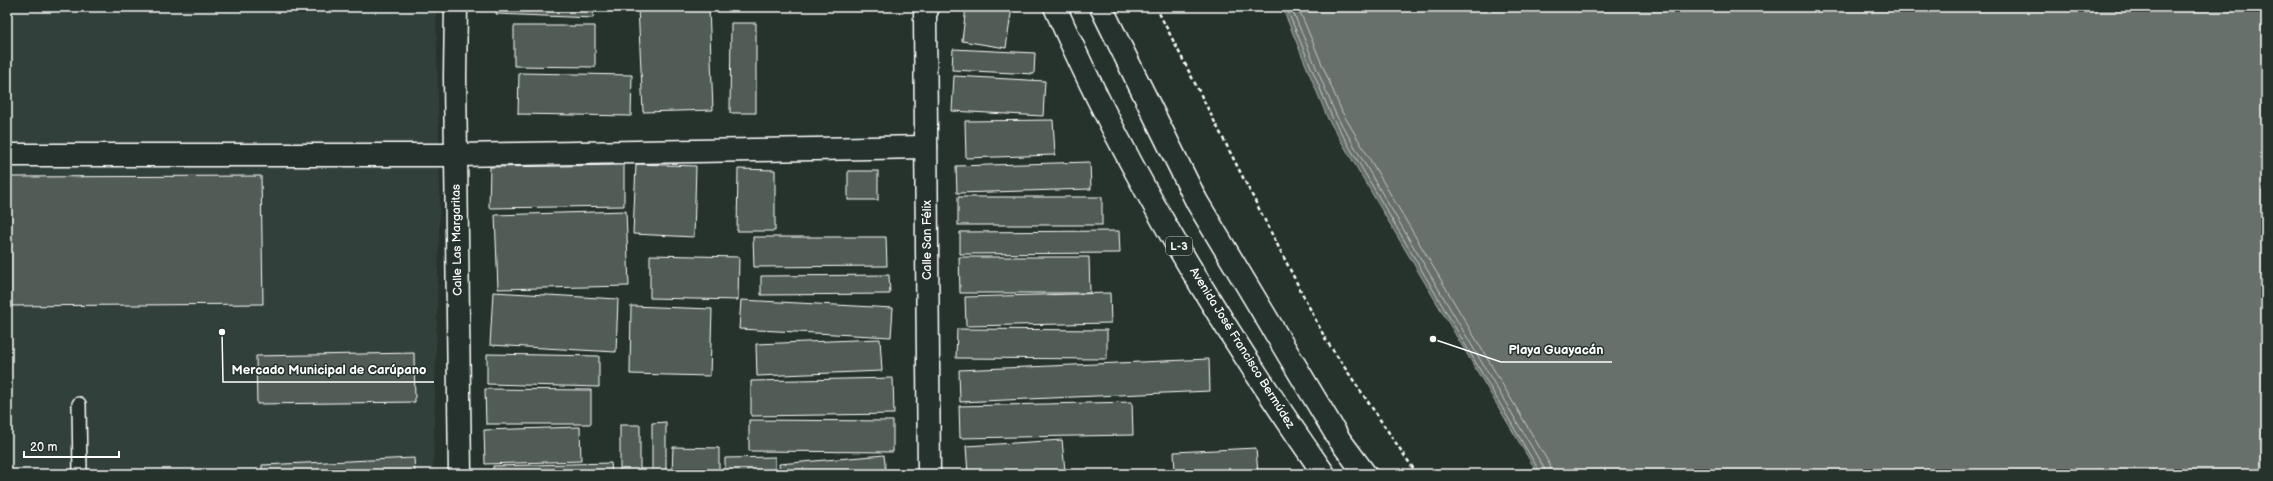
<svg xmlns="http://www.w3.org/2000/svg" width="2273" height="481" font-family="'Balsamiq Sans',sans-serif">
	<rect width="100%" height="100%" fill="#26332d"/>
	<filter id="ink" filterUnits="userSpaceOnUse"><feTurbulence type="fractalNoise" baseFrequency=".025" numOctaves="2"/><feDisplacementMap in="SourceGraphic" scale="8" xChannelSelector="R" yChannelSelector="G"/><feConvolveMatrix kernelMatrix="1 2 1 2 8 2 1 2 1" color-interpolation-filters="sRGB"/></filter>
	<g filter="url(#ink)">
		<path fill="#333f3a" d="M7 7H436L440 191 433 474H7Z"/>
		<path fill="#67706c" stroke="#a4a9a7" d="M1282 7H2266V474H1538L1328 119Z"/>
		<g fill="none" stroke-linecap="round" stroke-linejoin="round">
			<g stroke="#c2c6c4" stroke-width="1">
				<path d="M1286 7 1332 117 1541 474"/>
				<path d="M1291 7 1336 115 1544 468 1546 474"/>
				<path d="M1298 7 1342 112 1550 465 1552 474"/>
			</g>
		</g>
		<g fill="#515c57" stroke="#fff">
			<path d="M497 7H594L593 18 496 14Z"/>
			<path d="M638 7H709L713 110 643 112Z"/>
			<path d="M966 7H1012L1006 48 962 41Z"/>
			<path d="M731 23H756V113H730Z"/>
			<path d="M514 26H595V67L514 66Z"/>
			<path d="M953 49 1035 53 1034 74 952 70Z"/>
			<path d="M519 73 632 75 631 116 518 114Z"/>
			<path d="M954 76 1045 81 1043 116 952 111Z"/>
			<path d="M1053 120 1055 155 966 158 965 121Z"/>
			<path d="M1090 162 1091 189 957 193 956 166Z"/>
			<path d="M636 164 696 166 694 237 633 234Z"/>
			<path d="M624 165V206L489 208 490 167Z"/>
			<path d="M738 169 775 170V231H737Z"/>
			<rect x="848" y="171" width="30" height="29"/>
			<path d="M261 176 263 304 7 306V177Z"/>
			<rect x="958" y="197" width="144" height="28"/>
			<path d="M626 211 629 286 498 289 495 215Z"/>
			<path d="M1119 231 1120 253 960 254V232Z"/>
			<path d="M753 237H886L887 266 754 267Z"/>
			<path d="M650 255 739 257 738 300 650 298Z"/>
			<path d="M959 257H1089L1090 293H960Z"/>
			<path d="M889 275 890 294 761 295V276Z"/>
			<path d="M493 292 618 299 616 352 490 345Z"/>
			<path d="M1110 293 1111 323 966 326 965 297Z"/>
			<path d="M741 300 893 308 891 337 739 329Z"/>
			<path d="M631 306 712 309 710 376 630 374Z"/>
			<path d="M957 329 1107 330V359L956 358Z"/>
			<path d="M880 339 882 371 757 376 756 344Z"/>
			<path d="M414 353 415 402 257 404 256 356Z"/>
			<path d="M487 354 599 356V387L487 384Z"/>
			<path d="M1209 359 1210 391 960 402 959 370Z"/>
			<path d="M893 378 894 414 751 416V381Z"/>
			<path d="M485 389 591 390V424H486Z"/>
			<path d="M1132 402 1133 435 960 438 959 406Z"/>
			<path d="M749 420 893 421V452L749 451Z"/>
			<path d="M666 422V474H652V423Z"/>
			<rect x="620" y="425" width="20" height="49"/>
			<path d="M580 427 581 461 485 464 484 430Z"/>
			<path d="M1062 440 1065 471 968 474 966 446Z"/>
			<path d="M673 447 719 448V474H672Z"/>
			<path d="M1256 448 1258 474H1175L1174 452Z"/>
			<path d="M884 455 886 474H780L779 464Z"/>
			<path d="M775 457V474H725V458Z"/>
			<path d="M414 458 415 474H262V465Z"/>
			<path d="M611 463 612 474H493V466Z"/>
		</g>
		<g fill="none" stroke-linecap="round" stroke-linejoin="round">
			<defs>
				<path id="service" d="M79 404 80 474"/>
				<g id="minor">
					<path d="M456 7 455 77 460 474"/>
					<path d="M928 7 925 15 929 474"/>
					<path d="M7 155H456L926 147"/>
				</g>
				<g id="primary">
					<path d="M1055 7C1127 171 1221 327 1324 474"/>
					<path d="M1101 7 1197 202 1339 439 1365 474"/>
				</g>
			</defs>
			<use href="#service" stroke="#fff" stroke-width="16"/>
			<use href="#minor" stroke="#fff" stroke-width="25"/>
			<use href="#primary" stroke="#fff" stroke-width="25"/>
			<path stroke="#fff" stroke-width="2.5" stroke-dasharray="4 3" stroke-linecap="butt" d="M1156 7 1326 340 1417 474"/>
			<use href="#service" stroke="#26332d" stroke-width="13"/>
			<use href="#minor" stroke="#26332d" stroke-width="22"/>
			<use href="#primary" stroke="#26332d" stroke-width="22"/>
		</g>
	</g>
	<g text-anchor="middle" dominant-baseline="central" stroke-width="3" stroke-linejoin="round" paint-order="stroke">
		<rect fill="#26332d" stroke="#bec2c0" stroke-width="1" x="1166" y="237" width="26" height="18" rx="3"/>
		<g font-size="11" font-weight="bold" fill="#fff">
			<text x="1179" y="246">L-3</text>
		</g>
		<g font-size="12" fill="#fff" stroke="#26332d">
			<text transform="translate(457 240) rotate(-91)">Calle Las Margaritas</text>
			<text transform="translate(927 240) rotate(-90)">Calle San Félix</text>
			<text transform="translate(1242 348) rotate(58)">Avenida José Francisco Bermúdez</text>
		</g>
	</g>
	<path fill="none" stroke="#fff" stroke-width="1.5" d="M1433 339L1501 362H1612M222 332L223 382H434"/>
	<g fill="#fff" stroke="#26332d" stroke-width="1.5">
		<circle cx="1433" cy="339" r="4"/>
		<circle cx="222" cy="332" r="4"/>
	</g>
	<g font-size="13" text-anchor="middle" font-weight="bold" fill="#fff" stroke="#26332d" stroke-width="3" stroke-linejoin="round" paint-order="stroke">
		<text x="1556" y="354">Playa Guayacán</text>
		<text x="329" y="374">Mercado Municipal de Carúpano</text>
	</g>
	<rect width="2273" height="481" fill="none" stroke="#26332d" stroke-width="24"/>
	<rect x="12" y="12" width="2249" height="457" fill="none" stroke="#fff" stroke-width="1.5" filter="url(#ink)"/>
	<path d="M24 451v6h95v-6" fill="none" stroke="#ffffff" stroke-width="2"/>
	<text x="30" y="451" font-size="12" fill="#ffffff" stroke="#26332d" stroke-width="3" paint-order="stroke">20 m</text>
</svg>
